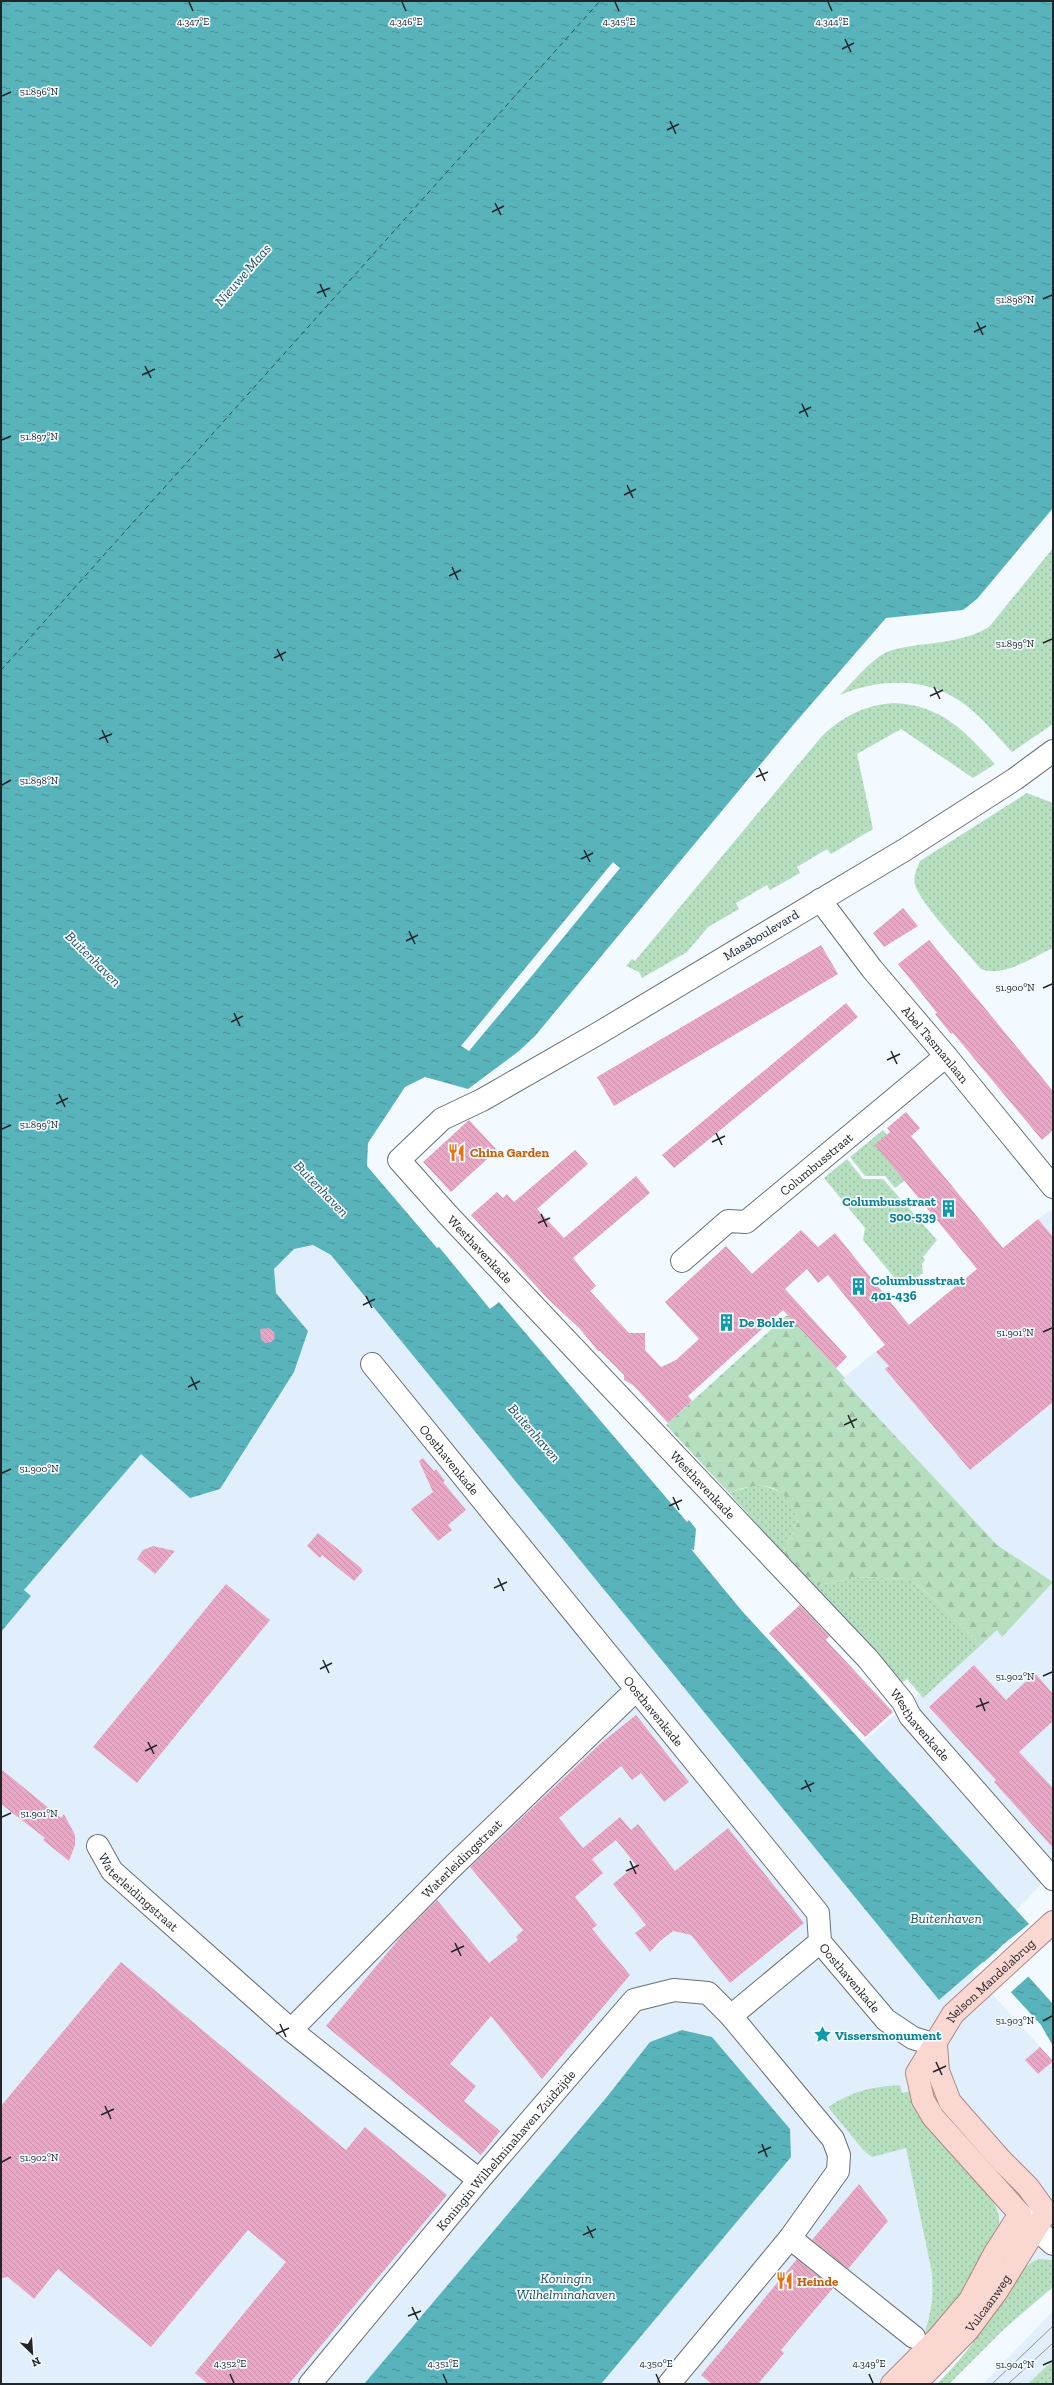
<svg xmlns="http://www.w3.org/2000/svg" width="1054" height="2385" font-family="'Zilla Slab',serif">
	<defs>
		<pattern id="grass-dots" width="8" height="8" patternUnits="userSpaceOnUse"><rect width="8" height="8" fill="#b6dfbf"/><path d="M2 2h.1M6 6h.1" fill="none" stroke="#9cbfa4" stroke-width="1.8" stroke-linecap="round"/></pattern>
		<pattern id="forest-firs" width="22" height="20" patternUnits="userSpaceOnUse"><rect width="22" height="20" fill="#b6dfbf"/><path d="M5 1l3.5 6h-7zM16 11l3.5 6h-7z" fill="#9cbfa4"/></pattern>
		<pattern id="water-ripples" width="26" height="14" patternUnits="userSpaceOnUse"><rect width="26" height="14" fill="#58b3ba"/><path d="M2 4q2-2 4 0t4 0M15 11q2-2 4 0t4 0" fill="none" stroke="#489197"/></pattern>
		<pattern id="building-back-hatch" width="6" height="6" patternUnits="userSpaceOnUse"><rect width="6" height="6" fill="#eaa7c5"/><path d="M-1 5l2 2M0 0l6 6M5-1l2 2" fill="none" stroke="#c890a9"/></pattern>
	</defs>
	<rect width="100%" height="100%" fill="#f2f9ff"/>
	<g fill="#e1effc">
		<path d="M307 1190 814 1784 1038 1592 841 1380 1038 1219 1051 1210 1053 1211V1871L966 1965 1053 2061V2278L922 2384H1V1565Z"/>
		<path d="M1053 2311V2360L1028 2384H983Z"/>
	</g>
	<g fill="url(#grass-dots)">
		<path d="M1053 548V724L1012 752C998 737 984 720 967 706 931 677 881 677 840 695 854 681 868 662 885 653 895 648 907 647 918 645 943 642 967 640 989 627Z"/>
		<path d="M894 703C943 706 963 730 995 764L973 778 901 729 857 754 873 829 831 854 827 849 797 867 800 873 770 890 767 885 736 903 739 909 708 927 687 952 642 978 639 972 626 966 632 959 635 961 822 736C843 716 865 705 894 703Z"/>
		<path d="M1027 793 1053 803V948C1033 957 1003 978 981 969 965 950 922 906 915 885 913 876 917 869 920 861Z"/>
		<path d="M883 1130 887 1135 905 1180 895 1188 885 1176H865L850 1157Z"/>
		<path d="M847 1159 863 1179H883L937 1240 923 1257 925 1260 922 1264 923 1273 905 1286 899 1283 863 1240 865 1228 824 1178Z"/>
		<path d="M754 1485C781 1487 791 1497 798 1522L783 1553 729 1493Z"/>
		<path d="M849 1577 910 1579 936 1601 981 1645 923 1698 907 1679 900 1684 813 1586 840 1581Z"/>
		<path d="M900 2085 902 2093 911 2091 924 2122 994 2202 999 2216V2228L954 2306 934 2334 923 2337C931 2315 934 2297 932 2273L906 2148 872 2157 864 2151 828 2107C853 2091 871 2087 900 2085Z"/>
		<path d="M1038 2259 1053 2260V2287L1003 2330 949 2384H937C957 2364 975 2341 991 2318 1006 2296 1014 2270 1038 2259Z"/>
		<path d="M1053 2360V2384H1028Z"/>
	</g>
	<path fill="url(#forest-firs)" d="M786 1316H789L845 1378 843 1380 997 1545 1053 1582 1002 1637 997 1630 981 1645 936 1601 910 1579 849 1577 840 1581 813 1586 783 1553 798 1522C787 1484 764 1479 729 1493L666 1425Z"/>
	<g fill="url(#water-ripples)">
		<path d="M1 1H1053V508L977 599 963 610 886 618 794 724 535 1036 519 1051 468 1089 425 1077 405 1087 368 1143 367 1166 437 1248 439 1247 490 1309 499 1302 687 1522 689 1520 696 1529 694 1550 691 1549 742 1611 1029 1924 1001 1946 1053 2004V2046L1041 2025 983 1962 939 2000 331 1255 313 1245 294 1249 274 1269 276 1293 308 1331 294 1372 220 1489 190 1498 141 1454 24 1590 31 1596 1 1632Z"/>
		<path d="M682 2030 712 2037 790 2129 791 2157 601 2384H364L606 2098 650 2042Z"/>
	</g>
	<g fill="#f2f9ff">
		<path d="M613 862 620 868 540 966 469 1051 461 1046Z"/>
		<path d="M1003 1945 1030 1975 1010 1993 983 1963Z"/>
	</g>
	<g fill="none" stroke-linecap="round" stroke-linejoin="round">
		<path stroke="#275154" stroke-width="1" stroke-dasharray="5 4" stroke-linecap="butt" d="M1 670 600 1"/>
	</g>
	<g fill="url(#building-back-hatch)">
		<path d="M903 908 918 926 884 947 873 933Z"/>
		<path d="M929 940 1053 1091V1130L1042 1140 953 1033 951 1034 935 1014 937 1013 898 964Z"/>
		<path d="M821 945 838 974 614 1106 597 1077Z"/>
		<path d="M846 1003 858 1017 674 1168 662 1155Z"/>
		<path d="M906 1112 920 1128 911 1136 1003 1248 1038 1219 1053 1237V1402L970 1470 885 1369 889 1366 876 1352 885 1345 828 1275 818 1283 807 1269 785 1289 847 1357 836 1368 783 1310 688 1396 692 1401 668 1423 633 1385 624 1380V1375L600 1351H598L580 1329 548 1299 471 1215 497 1192 503 1198 507 1194 514 1202 575 1150 588 1164 537 1209 564 1238 636 1176 650 1193 573 1258 596 1286 590 1291 629 1333H645V1350L661 1367 676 1360 699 1339 665 1302 726 1246 752 1274 801 1230 818 1247 835 1233 909 1325 977 1269 875 1145 890 1132 887 1128Z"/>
		<path d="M469 1120 497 1150 451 1192 423 1162Z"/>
		<path d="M269 1328 274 1332 275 1337 272 1342 265 1343 261 1339 260 1329Z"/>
		<path d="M423 1458 434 1471 436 1469 445 1481 443 1482 466 1510 448 1525 452 1530 438 1541 411 1509 433 1492 419 1461Z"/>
		<path d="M318 1533 360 1567 363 1571 354 1581 322 1555 320 1558 307 1546Z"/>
		<path d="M153 1546 175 1551 155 1574 137 1559 143 1550Z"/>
		<path d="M226 1584 270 1620 137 1783 93 1747Z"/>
		<path d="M800 1605 829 1636 826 1640 893 1712 865 1737 769 1633Z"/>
		<path d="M974 1665 1006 1700 1035 1673 1053 1694V1721L1019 1752 1053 1788V1848L994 1782 996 1780 929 1707Z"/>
		<path d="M636 1715 689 1782 664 1802 641 1773 632 1780 621 1766 559 1818 583 1848 620 1817 631 1830 638 1824 675 1871 728 1828 804 1923 730 1983 691 1935 673 1931 660 1941 650 1952 635 1933 646 1925 613 1884 636 1865 616 1840 592 1859 603 1873 575 1897 597 1925 592 1929 630 1975 542 2079 491 2016 450 2064 476 2086 464 2101 500 2131 481 2155 326 2026 404 1933 437 1900 489 1963 518 1940 516 1937 523 1930 470 1867 601 1743Z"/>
		<path d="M1 1769 61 1818 64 1814 75 1835V1845L69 1861 43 1840 45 1838 1 1804Z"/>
		<path d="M121 1962 346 2150 365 2127 447 2195 289 2384H208L195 2373 286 2262 248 2230 151 2347 58 2269 34 2299 8 2277 1 2278V2106Z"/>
		<path d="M1040 2047 1053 2061 1038 2074 1025 2060Z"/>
		<path d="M859 2184 888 2221 848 2269 812 2240Z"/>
		<path d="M797 2259 833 2288 781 2350 784 2353 758 2384H712L701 2375Z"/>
	</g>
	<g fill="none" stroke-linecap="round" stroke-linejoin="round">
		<defs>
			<g id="minor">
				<path id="s1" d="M1053 751 1015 779 906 849 599 1033 482 1100 442 1119 399 1160 448 1215 868 1659 903 1702 910 1716 1053 1879"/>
				<path id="s2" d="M820 900 872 969 946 1056 1053 1187"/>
				<path id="s3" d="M682 1261 728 1221 746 1222 946 1056"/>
				<path id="s4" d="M372 1364 818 1913 820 1942 886 2020 913 2038 936 2045"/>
				<path id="s5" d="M98 1846 112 1871 291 2030 479 2180"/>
				<path d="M731 2016 820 1942"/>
				<path id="s6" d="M291 2030 448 1871 636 1690"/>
				<path d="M1022 2216 1053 2244"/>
				<path d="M790 2238 914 2337"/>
				<path id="s7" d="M310 2384 479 2180 634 2000 674 1990 708 1993 731 2016 833 2139 839 2155 838 2171 790 2238 669 2384"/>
			</g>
			<g id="major">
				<path id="s8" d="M892 2384 937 2339 970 2300 995 2253 1020 2214 933 2117 923 2100 917 2073 953 2014 1053 1922"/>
				<path id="s9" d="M915 2384 968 2330 997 2291 1046 2212 1028 2187 1000 2159 950 2102 938 2071 936 2045"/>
			</g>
		</defs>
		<use href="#minor" stroke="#697077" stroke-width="24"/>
		<use href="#major" stroke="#ae8783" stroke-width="24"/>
		<use href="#minor" stroke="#fff" stroke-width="22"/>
		<use href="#major" stroke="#fbd7d2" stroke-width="22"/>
		<g stroke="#8f9499" stroke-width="1">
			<path d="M992 2384 1053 2326"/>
			<path d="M1008 2384 1053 2343"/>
		</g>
	</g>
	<path fill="none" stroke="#222528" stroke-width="1.5" d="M189 2 193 11M402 2 406 11M615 2 619 11M828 2 832 11M845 39 851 52M842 49 854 43M2 96 11 92M670 121 676 134M667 130 679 124M495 203 501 215M492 212 504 206M320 284 326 297M317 293 330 288M1043 299 1052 295M977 322 983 335M974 332 986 326M145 366 151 378M142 375 155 369M802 404 808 417M799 413 811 407M2 440 11 436M627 485 633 498M624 495 636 489M452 567 458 580M449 576 461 570M1043 643 1052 639M277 649 283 661M274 658 286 652M934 687 940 699M930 696 943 690M102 730 108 743M99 739 112 734M759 768 765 781M756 777 768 772M2 785 11 780M584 850 590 862M581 859 593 853M409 931 415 944M406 941 418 935M1043 988 1052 984M234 1013 240 1026M231 1022 243 1016M891 1051 897 1064M887 1060 900 1054M59 1094 65 1107M56 1104 68 1098M2 1129 11 1125M716 1133 722 1145M712 1142 725 1136M541 1214 547 1227M538 1223 550 1218M366 1296 372 1308M363 1305 375 1299M1043 1332 1052 1328M191 1377 197 1390M188 1387 200 1381M848 1415 854 1428M844 1425 857 1419M2 1473 11 1469M673 1497 679 1510M669 1506 682 1500M498 1578 504 1591M494 1588 507 1582M323 1660 329 1673M320 1669 332 1663M1043 1676 1052 1672M980 1698 985 1711M976 1707 989 1702M148 1742 154 1754M145 1751 157 1745M805 1780 811 1792M801 1789 814 1783M2 1817 11 1813M630 1861 636 1874M626 1871 639 1865M455 1943 461 1956M451 1952 464 1946M1043 2021 1052 2016M280 2024 286 2037M276 2034 289 2028M936 2062 942 2075M933 2072 946 2066M105 2106 111 2119M101 2115 114 2109M762 2144 767 2157M758 2153 771 2147M2 2162 11 2157M587 2226 593 2238M583 2235 596 2229M412 2307 418 2320M408 2316 421 2311M1043 2365 1052 2361M230 2374 234 2383M443 2374 447 2383M656 2374 660 2383M869 2374 873 2383"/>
	<defs>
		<symbol id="restaurant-bare" viewBox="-9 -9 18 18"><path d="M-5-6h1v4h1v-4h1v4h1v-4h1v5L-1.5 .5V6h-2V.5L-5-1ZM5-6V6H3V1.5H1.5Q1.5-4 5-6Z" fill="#e8710a" stroke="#f2f9ff" stroke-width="2.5" paint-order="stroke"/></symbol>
		<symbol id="building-bare" viewBox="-9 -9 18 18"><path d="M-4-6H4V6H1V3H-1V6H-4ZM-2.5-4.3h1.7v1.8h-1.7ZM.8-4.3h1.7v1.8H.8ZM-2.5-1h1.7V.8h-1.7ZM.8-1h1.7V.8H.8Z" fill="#0f9aa8" stroke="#f2f9ff" stroke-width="2.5" paint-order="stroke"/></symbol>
		<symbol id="sight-bare" viewBox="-9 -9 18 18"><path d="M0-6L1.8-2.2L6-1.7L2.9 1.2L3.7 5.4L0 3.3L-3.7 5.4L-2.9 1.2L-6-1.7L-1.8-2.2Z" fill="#0f9aa8" stroke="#f2f9ff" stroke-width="2.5" paint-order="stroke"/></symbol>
	</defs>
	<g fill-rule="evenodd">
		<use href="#restaurant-bare" x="444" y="1140" width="25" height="25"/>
		<use href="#building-bare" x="936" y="1196" width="25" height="25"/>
		<use href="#building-bare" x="846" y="1274" width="25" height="25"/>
		<use href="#building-bare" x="714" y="1310" width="25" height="25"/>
		<use href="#sight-bare" x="810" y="2022" width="25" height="25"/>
		<use href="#restaurant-bare" x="772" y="2268" width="25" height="25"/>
	</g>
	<g text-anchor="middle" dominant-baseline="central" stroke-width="3.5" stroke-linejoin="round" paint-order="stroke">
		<g font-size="13" fill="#222528" stroke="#f2f9ff">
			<text transform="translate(761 935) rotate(-31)">Maasboulevard</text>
			<text stroke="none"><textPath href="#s2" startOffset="185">Abel Tasmanlaan</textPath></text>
			<text stroke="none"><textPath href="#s3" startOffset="170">Columbusstraat</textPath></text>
			<text stroke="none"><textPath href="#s1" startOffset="894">Westhavenkade</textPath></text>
			<text stroke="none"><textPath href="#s4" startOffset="123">Oosthavenkade</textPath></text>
			<text stroke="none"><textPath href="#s1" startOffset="1218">Westhavenkade</textPath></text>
			<text stroke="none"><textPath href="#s4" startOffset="447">Oosthavenkade</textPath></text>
			<text stroke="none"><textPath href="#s1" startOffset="1542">Westhavenkade</textPath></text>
			<text stroke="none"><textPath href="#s6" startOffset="242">Waterleidingstraat</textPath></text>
			<text stroke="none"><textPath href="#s5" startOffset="62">Waterleidingstraat</textPath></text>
			<text stroke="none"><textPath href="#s4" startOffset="783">Oosthavenkade</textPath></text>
			<text stroke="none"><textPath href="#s8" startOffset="511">Nelson Mandelabrug</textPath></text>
			<text stroke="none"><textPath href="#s7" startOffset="305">Koningin Wilhelminahaven Zuidzijde</textPath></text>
			<text stroke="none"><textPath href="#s9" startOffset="109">Vulcaanweg</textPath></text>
		</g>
		<g font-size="13" font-weight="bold" fill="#c56008" stroke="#f2f9ff" text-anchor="start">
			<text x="470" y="1152">China Garden</text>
			<text x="797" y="2281">Heinde</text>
		</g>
		<g font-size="13" font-weight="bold" fill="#0d838f" stroke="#f2f9ff" text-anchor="start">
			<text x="936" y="1201" text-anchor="end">Columbusstraat<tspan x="936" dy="15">500-539</tspan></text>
			<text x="871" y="1280">Columbusstraat<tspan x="871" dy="15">401-436</tspan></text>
			<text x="739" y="1322">De Bolder</text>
			<text x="835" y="2035">Vissersmonument</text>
		</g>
		<g font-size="14" font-style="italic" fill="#275154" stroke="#f2f9ff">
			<text transform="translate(243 275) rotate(-49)">Nieuwe Maas</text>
			<text transform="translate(93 959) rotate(45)">Buitenhaven</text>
			<text transform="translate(321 1189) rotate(46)">Buitenhaven</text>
			<text transform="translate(534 1433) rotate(49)">Buitenhaven</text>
			<text x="946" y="1918">Buitenhaven</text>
			<text x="566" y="2278">Koningin<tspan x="566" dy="16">Wilhelminahaven</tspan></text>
		</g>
	</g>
	<g font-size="10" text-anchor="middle" fill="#222528" stroke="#f2f9ff" stroke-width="3.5" stroke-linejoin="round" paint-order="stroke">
		<text x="193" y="25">4.347°E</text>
		<text x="406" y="25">4.346°E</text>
		<text x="619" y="25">4.345°E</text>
		<text x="832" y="25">4.344°E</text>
		<text x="39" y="95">51.896°N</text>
		<text x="1015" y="303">51.898°N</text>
		<text x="39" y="440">51.897°N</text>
		<text x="1015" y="647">51.899°N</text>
		<text x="39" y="784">51.898°N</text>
		<text x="1015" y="991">51.900°N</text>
		<text x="39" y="1128">51.899°N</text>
		<text x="1015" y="1336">51.901°N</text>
		<text x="39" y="1472">51.900°N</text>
		<text x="1015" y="1680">51.902°N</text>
		<text x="39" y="1817">51.901°N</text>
		<text x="1015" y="2024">51.903°N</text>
		<text x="39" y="2161">51.902°N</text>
		<text x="230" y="2367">4.352°E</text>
		<text x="443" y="2367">4.351°E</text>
		<text x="656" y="2367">4.350°E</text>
		<text x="869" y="2367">4.349°E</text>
		<text x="1015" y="2368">51.904°N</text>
	</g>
	<rect width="1054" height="2385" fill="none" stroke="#222528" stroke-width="4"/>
	<g transform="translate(32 2353) rotate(155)" stroke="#f2f9ff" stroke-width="3" paint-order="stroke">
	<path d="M0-3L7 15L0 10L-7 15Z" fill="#222528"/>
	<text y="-6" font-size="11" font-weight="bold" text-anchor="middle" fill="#222528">N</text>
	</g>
</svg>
